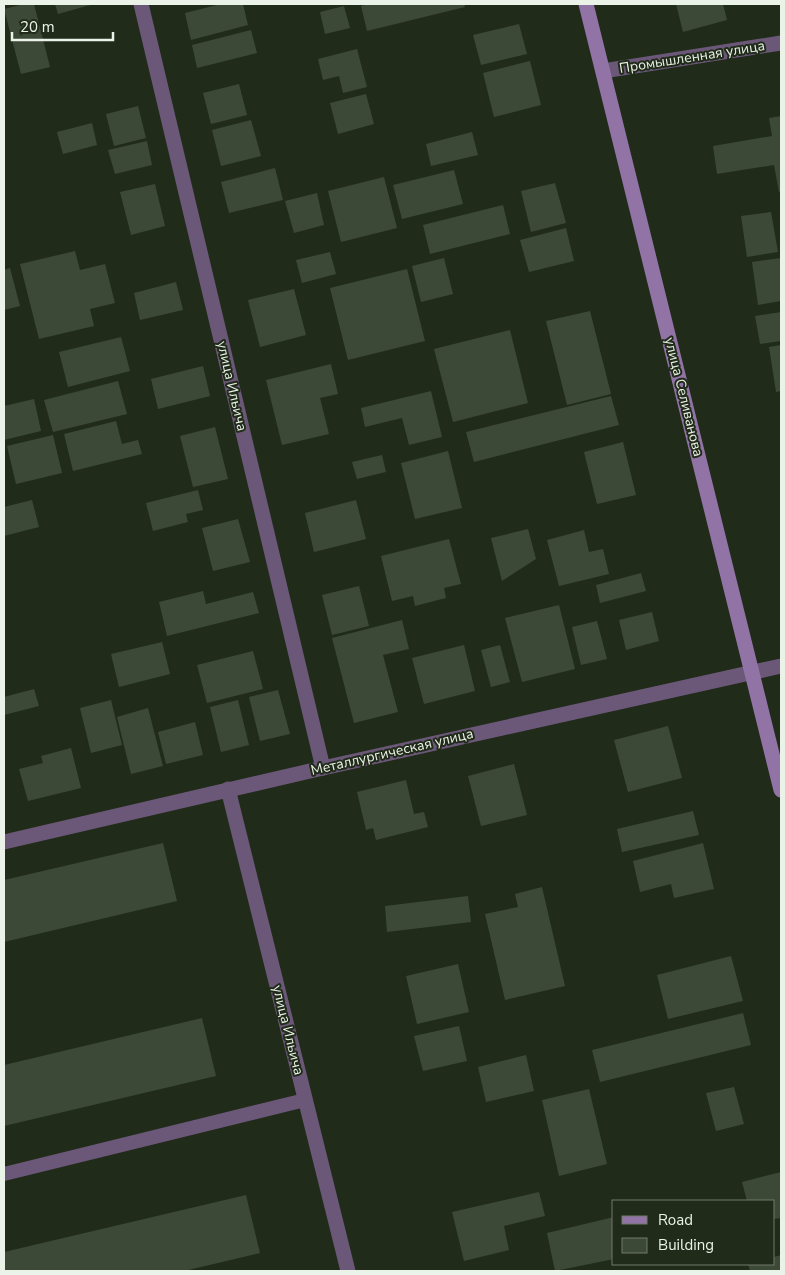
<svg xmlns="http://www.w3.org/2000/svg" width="785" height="1275" font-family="'Nunito Sans',sans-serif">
	<rect width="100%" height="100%" fill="#202b1a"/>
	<g fill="#3d4937">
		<path d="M24 4H34L50 67 21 74 4 9Z"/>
		<path d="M55 4H94L58 14Z"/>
		<path d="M221 4H243L248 25 191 40 185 13Z"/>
		<path d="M368 4H464L465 7 367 31 361 6Z"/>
		<path d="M676 4H723L727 20 683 32Z"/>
		<path d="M344 6 350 28 325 34 320 12Z"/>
		<path d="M519 24 527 54 481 65 473 35Z"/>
		<path d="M251 30 257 53 197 68 192 45Z"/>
		<path d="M357 49 367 87 343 93 339 76 323 80 318 59Z"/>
		<path d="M530 61 541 105 494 117 483 73Z"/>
		<path d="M239 84 247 115 211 124 203 93Z"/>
		<path d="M366 94 374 124 338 134 330 103Z"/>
		<path d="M138 106 146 138 114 146 106 114Z"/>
		<path d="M781 116V191L779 192 774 165 717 174 713 146 772 136 769 118Z"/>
		<path d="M251 120 261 156 221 166 212 130Z"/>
		<path d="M92 123 97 145 63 154 57 132Z"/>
		<path d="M472 132 478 155 431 166 426 144Z"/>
		<path d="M147 141 152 165 115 174 108 150Z"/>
		<path d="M275 168 283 200 229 213 221 182Z"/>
		<path d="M454 170 463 204 402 219 393 185Z"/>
		<path d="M384 177 397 228 341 242 328 191Z"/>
		<path d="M555 183 566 223 531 232 521 191Z"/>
		<path d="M155 184 165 226 131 235 120 192Z"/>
		<path d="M317 193 324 225 294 233 285 201Z"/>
		<path d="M503 205 510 234 430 254 423 225Z"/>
		<path d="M771 212 778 252 747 257 741 216Z"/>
		<path d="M566 228 574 261 529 272 520 240Z"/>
		<path d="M75 251 80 270 105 264 115 303 90 309 94 326 39 339 20 264Z"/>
		<path d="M330 252 336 274 302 283 296 260Z"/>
		<path d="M444 258 453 294 421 302 412 266Z"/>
		<path d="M781 258V301L758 305 752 262Z"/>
		<path d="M10 268 20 306 4 310V270Z"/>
		<path d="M407 269 425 341 348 360 330 288Z"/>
		<path d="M176 282 183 310 140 320 134 293Z"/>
		<path d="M294 289 306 335 260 347 248 300Z"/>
		<path d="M590 311 611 394 567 405 546 321Z"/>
		<path d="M781 312V341L760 344 755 316Z"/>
		<path d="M510 330 528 403 453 422 434 349Z"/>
		<path d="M121 337 130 371 68 387 59 352Z"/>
		<path d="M781 345V391L776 392 769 347Z"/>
		<path d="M331 364 338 394 320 398 329 434 282 445 266 380Z"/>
		<path d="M203 366 210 396 158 409 151 379Z"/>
		<path d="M118 381 127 414 53 432 44 400Z"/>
		<path d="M431 391 442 437 409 445 402 418 365 427 361 408Z"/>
		<path d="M611 396 619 425 474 462 466 432Z"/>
		<path d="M34 399 41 431 4 440V406Z"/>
		<path d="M116 421 122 444 138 440 142 454 73 471 64 434Z"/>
		<path d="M215 427 228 479 193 487 180 436Z"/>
		<path d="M53 435 62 473 16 484 7 446Z"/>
		<path d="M623 442 636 495 597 504 584 452Z"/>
		<path d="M448 451 462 508 415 519 401 463Z"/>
		<path d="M382 455 386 472 357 479 352 462Z"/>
		<path d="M198 490 203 510 186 514 188 522 153 531 146 503Z"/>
		<path d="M32 500 39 527 4 536V507Z"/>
		<path d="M356 500 366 539 314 552 305 513Z"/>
		<path d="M238 519 250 562 213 571 202 528Z"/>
		<path d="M528 529 536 559 502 581 491 538Z"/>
		<path d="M584 530 589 552 603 549 609 574 559 586 547 540Z"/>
		<path d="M449 539 461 584 444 588 446 598 415 606 413 596 392 601 381 556Z"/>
		<path d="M641 573 646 591 600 603 596 585Z"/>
		<path d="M359 586 369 626 332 635 322 595Z"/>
		<path d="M203 591 206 604 253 592 259 613 167 636 159 602Z"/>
		<path d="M559 605 575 669 522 682 505 618Z"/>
		<path d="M652 612 659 641 626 650 619 620Z"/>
		<path d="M402 620 409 649 383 655 398 712 354 723 332 638Z"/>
		<path d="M597 621 607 659 581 665 572 627Z"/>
		<path d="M162 642 170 674 119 687 111 654Z"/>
		<path d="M464 645 475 691 424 704 412 658Z"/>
		<path d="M500 645 510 682 491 687 481 650Z"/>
		<path d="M253 651 263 689 207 703 197 665Z"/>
		<path d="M34 689 39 706 4 715V697Z"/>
		<path d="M278 690 290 734 260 741 249 697Z"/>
		<path d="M111 700 122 745 91 753 80 708Z"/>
		<path d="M238 700 249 745 221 752 210 707Z"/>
		<path d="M148 708 163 766 131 774 117 717Z"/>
		<path d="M195 722 203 755 166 764 158 732Z"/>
		<path d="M668 726 682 778 628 792 614 740Z"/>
		<path d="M71 748 81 788 28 801 19 769 43 763 41 756Z"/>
		<path d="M514 764 527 815 481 826 468 776Z"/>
		<path d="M406 780 414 814 424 812 428 827 376 840 373 828 366 830 357 792Z"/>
		<path d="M693 811 699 835 622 852 617 829Z"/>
		<path d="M163 843 177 901 4 942V880Z"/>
		<path d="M703 843 714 889 674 898 671 884 640 892 633 861Z"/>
		<path d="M542 887 565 986 505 1000 485 914 518 907 515 894Z"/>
		<path d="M468 896 471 922 387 932 385 906Z"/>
		<path d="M731 956 743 1001 668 1019 657 975Z"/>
		<path d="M458 964 469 1012 417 1024 406 976Z"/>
		<path d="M743 1013 751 1045 600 1082 592 1050Z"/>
		<path d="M202 1018 216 1076 4 1126V1065Z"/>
		<path d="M459 1026 467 1061 423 1071 414 1036Z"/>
		<path d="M526 1055 534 1091 486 1102 478 1067Z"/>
		<path d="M734 1087 744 1124 716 1131 706 1093Z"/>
		<path d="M589 1089 607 1164 559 1176 542 1100Z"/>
		<path d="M781 1172V1218L774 1219V1201H747L742 1182Z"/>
		<path d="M539 1192 545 1216 504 1226 509 1250 464 1261 452 1212Z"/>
		<path d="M246 1195 260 1253 184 1271H4V1252Z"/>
		<path d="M614 1217V1259L555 1271 547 1233Z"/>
		<path d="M781 1255V1271H750L748 1264H774V1257Z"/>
	</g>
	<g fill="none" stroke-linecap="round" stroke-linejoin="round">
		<path stroke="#6b5878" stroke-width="14" d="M4 1174 305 1100"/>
		<g stroke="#6b5878" stroke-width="15">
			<path d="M141 4 323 768"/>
			<path d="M603 71 781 43"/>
			<path d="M228 789 348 1271"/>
			<path d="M4 842 323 768 781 666"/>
		</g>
		<path stroke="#9273a6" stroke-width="15" d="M586 4 781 790"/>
	</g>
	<g text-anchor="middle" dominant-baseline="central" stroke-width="4" stroke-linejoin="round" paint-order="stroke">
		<g font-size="14" fill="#ebf2e7" stroke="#202b1a">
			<text transform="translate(692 57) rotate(-9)">Промышленная улица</text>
			<text transform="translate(232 386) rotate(77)">улица Ильича</text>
			<text transform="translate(684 397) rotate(76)">улица Селиванова</text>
			<text transform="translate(392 752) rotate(-13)">Металлургическая улица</text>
			<text transform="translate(288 1030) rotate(76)">улица Ильича</text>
		</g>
	</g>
	<rect width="785" height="1275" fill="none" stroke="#ebf2e7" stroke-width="10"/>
	<rect x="612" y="1200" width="162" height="65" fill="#202b1a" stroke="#717b6c"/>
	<rect x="622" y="1216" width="25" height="8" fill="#9273a6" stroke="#717b6c"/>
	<text x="658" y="1225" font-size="15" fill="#ebf2e7">Road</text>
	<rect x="622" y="1238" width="25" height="15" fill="#3d4937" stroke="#717b6c"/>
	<text x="658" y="1250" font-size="15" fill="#ebf2e7">Building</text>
	<path d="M12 32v8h101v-8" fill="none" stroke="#ebf2e7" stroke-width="2.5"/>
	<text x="20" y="32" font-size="15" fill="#ebf2e7" stroke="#202b1a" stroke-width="4" paint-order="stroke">20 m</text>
</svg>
